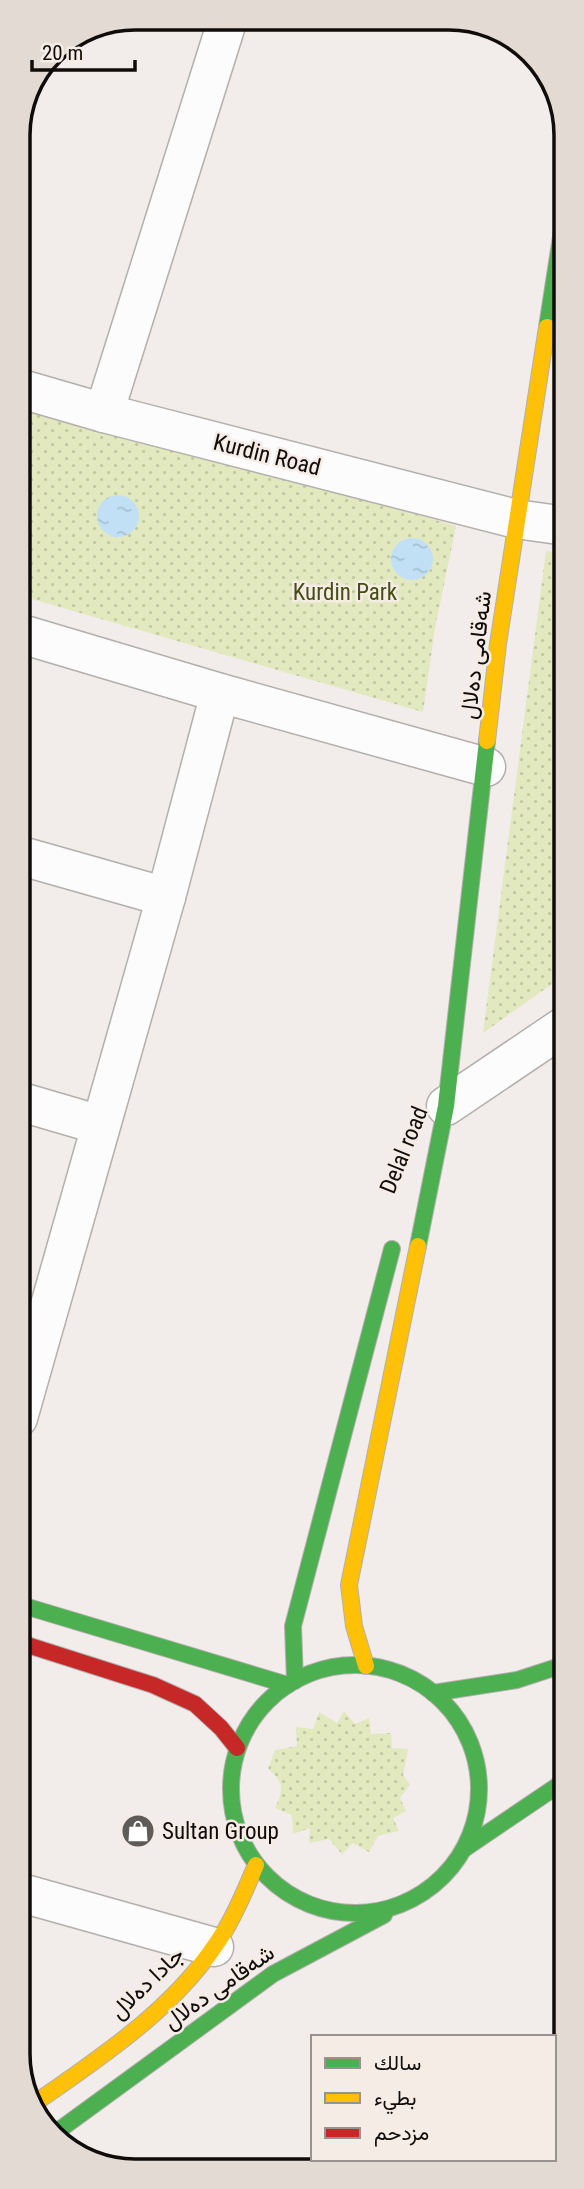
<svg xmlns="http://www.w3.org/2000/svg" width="584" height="2189" font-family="'Roboto Condensed',Vazirmatn,sans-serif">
	<defs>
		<pattern id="grass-dots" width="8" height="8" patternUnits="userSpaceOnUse" patternTransform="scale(1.75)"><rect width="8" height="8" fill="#e2e9be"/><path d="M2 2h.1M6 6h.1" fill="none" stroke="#c1c7a2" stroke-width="1.8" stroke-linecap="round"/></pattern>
		<pattern id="water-ripples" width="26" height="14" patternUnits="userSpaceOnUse" patternTransform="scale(1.75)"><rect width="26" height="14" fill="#c2e0f5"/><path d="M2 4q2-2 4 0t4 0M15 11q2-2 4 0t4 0" fill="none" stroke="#a6bfd1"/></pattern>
	</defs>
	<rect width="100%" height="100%" fill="#f2edea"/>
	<g fill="url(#grass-dots)">
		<path d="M18 399 456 526 435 628 423 712 18 595Z"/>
		<path d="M546 551 566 554V974L483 1033Z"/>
		<path d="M344 1711 355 1724 369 1718 371 1734 391 1733 392 1748 408 1749 403 1775 410 1785 400 1798 406 1811 393 1818 399 1831 378 1836 369 1852 353 1843 342 1854 329 1839 309 1843 310 1828 293 1834 292 1815 275 1808C284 1789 284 1782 268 1769L275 1750 297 1746 296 1727 313 1729 319 1712 337 1723Z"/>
	</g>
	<g fill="url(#water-ripples)">
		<circle cx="118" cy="516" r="21"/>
		<circle cx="412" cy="559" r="21"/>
	</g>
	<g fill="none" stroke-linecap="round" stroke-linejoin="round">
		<defs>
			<g id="street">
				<path d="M18 388 104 413 516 519 566 526"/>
				<path d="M104 413 226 25"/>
				<path d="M18 633 220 693 486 767"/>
				<path d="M18 855 166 897"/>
				<path d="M18 1101 100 1125"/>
				<path d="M446 1106 566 1025"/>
				<path d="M18 1418 166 897 220 693"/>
				<path d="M18 1892 214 1947"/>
			</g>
			<g id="fast">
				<path d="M547 327 565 211"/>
				<path d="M418 1246 446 1106 487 741"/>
				<path d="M18 1604 288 1685"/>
				<circle cx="355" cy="1789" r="124"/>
				<path d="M295 1681 293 1626 392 1249"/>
				<path d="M433 1693 517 1680 566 1664"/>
				<path d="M464 1849 566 1780"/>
				<path d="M51 2136 273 1974 384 1915"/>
			</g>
			<g id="slow">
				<path d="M487 741 498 644 547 327"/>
				<path d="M366 1666 354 1626 349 1585 418 1246"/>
				<path d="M35 2103C104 2055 179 2006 224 1932 237 1911 246 1888 256 1865"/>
			</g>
			<path id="jam" d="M18 1642 153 1685 195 1704 221 1728 237 1748"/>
		</defs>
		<use href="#street" stroke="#b3afad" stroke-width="41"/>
		<use href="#fast" stroke="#b3afad" stroke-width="18"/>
		<use href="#slow" stroke="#b3afad" stroke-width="18"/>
		<use href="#jam" stroke="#b3afad" stroke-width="18"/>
		<use href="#street" stroke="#fdfcfc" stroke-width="38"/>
		<use href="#fast" stroke="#4caf50" stroke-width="16"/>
		<use href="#slow" stroke="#ffc107" stroke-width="16"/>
		<use href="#jam" stroke="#c62828" stroke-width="16"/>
	</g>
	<defs>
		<symbol id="shop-disc" viewBox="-11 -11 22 22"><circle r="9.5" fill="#5e5b58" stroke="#f5ece6"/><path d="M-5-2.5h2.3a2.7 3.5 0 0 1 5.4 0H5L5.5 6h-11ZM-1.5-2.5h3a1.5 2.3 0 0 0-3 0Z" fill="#fff"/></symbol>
	</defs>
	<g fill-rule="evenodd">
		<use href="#shop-disc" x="119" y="1812" width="38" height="38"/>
	</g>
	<g text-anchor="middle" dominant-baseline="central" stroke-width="5" stroke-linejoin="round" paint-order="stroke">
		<g font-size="23" fill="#0f0c0a" stroke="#f5ece6">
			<text transform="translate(267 455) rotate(14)">Kurdin Road</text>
			<text transform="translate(476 655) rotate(-83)">شەقامی دەلال</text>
			<text transform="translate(404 1150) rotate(-68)">Delal road</text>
			<text transform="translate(147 1983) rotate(-44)">جادا دەلال</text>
			<text transform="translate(219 1987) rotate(-35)">شەقامی دەلال</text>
		</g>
		<g font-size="23" fill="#444e12" stroke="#f5ece6">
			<text x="345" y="592">Kurdin Park</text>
		</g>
		<g font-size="23" fill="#0f0c0a" stroke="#f5ece6" text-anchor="start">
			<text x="162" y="1831">Sultan Group</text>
		</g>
	</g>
	<path d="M0 0H584V2189H0ZM135 30H449A105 105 0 0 1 554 135V2054A105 105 0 0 1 449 2159H135A105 105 0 0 1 30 2054V135A105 105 0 0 1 135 30Z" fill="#e3dad4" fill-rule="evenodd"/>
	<path fill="none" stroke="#0f0c0a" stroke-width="3.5" d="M135 30H449A105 105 0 0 1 554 135V2054A105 105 0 0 1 449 2159H135A105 105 0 0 1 30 2054V135A105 105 0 0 1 135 30Z"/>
	<rect x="311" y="2035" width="245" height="126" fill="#f5ece6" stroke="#99928e" stroke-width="2"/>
	<rect x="325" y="2058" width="35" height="10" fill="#4caf50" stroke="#99928e" stroke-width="2"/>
	<text x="374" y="2070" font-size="21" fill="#0f0c0a">سالك</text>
	<rect x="325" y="2093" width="35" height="10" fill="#ffc107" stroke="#99928e" stroke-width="2"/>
	<text x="374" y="2105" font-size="21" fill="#0f0c0a">بطيء</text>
	<rect x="325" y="2128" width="35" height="10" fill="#c62828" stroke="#99928e" stroke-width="2"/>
	<text x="374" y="2140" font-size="21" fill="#0f0c0a">مزدحم</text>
	<path d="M32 60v10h103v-10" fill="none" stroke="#0f0c0a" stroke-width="3.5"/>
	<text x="42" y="60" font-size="21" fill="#0f0c0a" stroke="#f5ece6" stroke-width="5" paint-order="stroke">20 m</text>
</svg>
